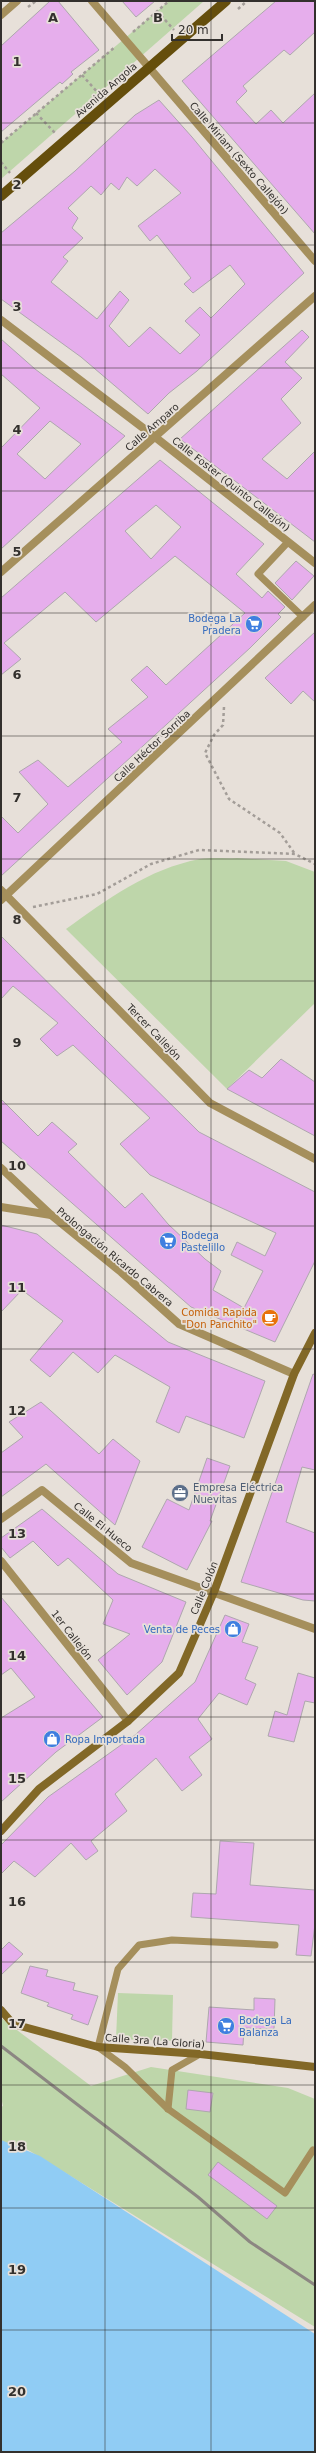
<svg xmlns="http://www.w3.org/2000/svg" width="316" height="2453" font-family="'DejaVu Sans',sans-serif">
	<rect width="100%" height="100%" fill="#e7e0d9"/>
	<g fill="#bed6aa">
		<path d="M169 1H204L1 179V143Z"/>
		<path d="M237 858 286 861 315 872V1003L227 1089 66 929C108 899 148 869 200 859 212 857 225 859 237 858Z"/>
		<path d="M118 1993 173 1995 172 2041 116 2039Z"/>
		<path d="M1 2018 91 2086 151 2067 288 2088 315 2099V2327L25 2148 1 2145V2107L3 2106 1 2097Z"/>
	</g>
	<path fill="#90ccf4" d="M1 2140 40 2156 315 2334V2452H1Z"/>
	<g fill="#e6aeec" stroke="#aea7ae" fill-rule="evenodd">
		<path d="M50 1H58L99 50 71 72 73 74 62 84 60 82 1 132V46Z"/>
		<path d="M122 1H155L136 17Z"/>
		<path d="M276 1H315V32L290 55 284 50 243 86 247 91 236 102 256 124 271 110 283 123 315 93V234L182 81Z"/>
		<path d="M159 100 192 137 304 273 197 371 169 393 148 414 81 357 1 299V233L75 171 135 115ZM155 169 181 193 138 226 150 241 157 235 191 278 184 284 193 293 230 265 245 284 211 318 200 307 185 321 200 335 180 354 150 327 129 347 109 326 129 300 120 291 97 319 51 282 68 261 63 257 83 238 72 228 78 218 68 208 91 186 101 195 111 183 119 190 127 177 137 186Z"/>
		<path d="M302 330 309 337 285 362 302 378 281 399 301 423 262 459 287 479 315 451V542L180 439Z"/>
		<path d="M1 339 35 369 125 436 1 549V448L40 408 1 374ZM50 421 81 444 45 479 17 454Z"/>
		<path d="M160 460 264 544 236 574 262 598 268 591 285 607 278 614 281 617 250 648 1 876V816L18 833 48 804 19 772 38 760 68 787 122 742 108 729 148 697 131 680 147 666 166 685 245 613 175 556 96 622 65 592 4 643 21 659 1 675V598ZM156 505 181 527 151 559 125 531Z"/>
		<path d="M296 561 314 576 292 600 275 583Z"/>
		<path d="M315 632V702L303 691 291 704 265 678Z"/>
		<path d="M1 936 199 1132 315 1192V1261L275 1342 191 1307 1 1141V1099L38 1136 52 1122 77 1144 68 1152 125 1208 142 1193 168 1224 205 1259 221 1271 213 1290 244 1308 263 1271 231 1255 237 1242 265 1256 276 1233 150 1175 120 1144 150 1118 73 1045 57 1056 40 1039 58 1023 13 986 1 999Z"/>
		<path d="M281 1059 315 1082V1136L227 1089 249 1070 262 1078Z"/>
		<path d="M1 1225 37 1234 168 1342 265 1381 244 1438 186 1416 179 1433 156 1422 170 1387 115 1355 98 1373 73 1352 50 1377 30 1360 63 1321 22 1290 1 1312Z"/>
		<path d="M313 1374 315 1375V1470L302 1467 286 1522 315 1533V1601L303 1600 241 1582Z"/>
		<path d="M41 1402 99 1454 113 1439 140 1461 115 1525 46 1464 1 1497V1453L23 1437 9 1422Z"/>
		<path d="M207 1458 230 1466 210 1521H212L187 1570 142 1547 167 1499 189 1510Z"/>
		<path d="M42 1509 118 1574 186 1602 162 1662 127 1695 98 1660 130 1634 103 1624 113 1600 68 1558 58 1566 33 1541 10 1558 1 1547V1538Z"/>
		<path d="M1 1597 103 1717 56 1752 1 1802V1718L35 1697 11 1668 1 1675Z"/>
		<path d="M225 1615 249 1624 242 1642 258 1647 245 1679 256 1684 247 1705 219 1693 198 1719 212 1739 189 1757 202 1775 182 1791 156 1758 115 1794 127 1811 91 1841 98 1851 86 1860 71 1843 35 1877 14 1861 1 1874V1845L48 1797 135 1735 195 1682Z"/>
		<path d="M298 1673 315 1678V1703L305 1701 294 1742 268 1736 275 1711 287 1715Z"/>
		<path d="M220 1841 254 1843 250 1885 315 1890V1924L311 1956 296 1955 299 1925 191 1917 193 1893 216 1894Z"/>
		<path d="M9 1942 23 1954 1 1975V1950Z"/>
		<path d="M30 1966 48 1970 46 1976 75 1983 73 1990 98 1996 88 2025 71 2019 73 2015 47 2006 49 2003 21 1993Z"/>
		<path d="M254 1998 275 1999 274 2029 244 2028 243 2045 206 2042 209 2007 254 2010Z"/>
		<path d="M188 2090 213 2093 210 2112 186 2109Z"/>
		<path d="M218 2162 277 2206 267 2219 208 2175Z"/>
	</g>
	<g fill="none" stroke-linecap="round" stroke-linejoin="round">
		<g stroke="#a39d98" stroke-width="2.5" stroke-dasharray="3 3" stroke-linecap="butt">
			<path d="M28 7 36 1"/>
			<path d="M238 9 247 1"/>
			<path d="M157 11 174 30"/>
			<path d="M133 32 169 1"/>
			<path d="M82 75 99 94"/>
			<path d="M36 113 55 133"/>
			<path d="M1 143 115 47"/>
			<path d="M1 162 10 173"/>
			<path d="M224 707 223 725 214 735 205 753 229 799 280 833 295 854"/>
			<path d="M33 907 97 894 151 864 199 850 295 854 315 864"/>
		</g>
		<g stroke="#a58f5c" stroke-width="7">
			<path d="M288 542 258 574 303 617"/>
			<path d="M275 1945 172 1940 139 1945 118 1969 98 2047 125 2067 168 2109 285 2193 313 2150"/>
			<path d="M168 2109 172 2070 200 2054"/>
		</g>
		<g stroke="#a58f5c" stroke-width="8">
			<path d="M92 1 315 261"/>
			<path d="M1 15 17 1"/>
			<path d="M1 320 155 437 315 563"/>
			<path d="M1 572 315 296"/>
			<path d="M1 890 210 1103 315 1159"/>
			<path d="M1 900 315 605"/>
			<path d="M1 1168 51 1215 121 1272 179 1324 294 1374"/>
			<path d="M1 1207 51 1215"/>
			<path d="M1 1519 42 1490 131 1563 315 1629"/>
			<path d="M1 1561 128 1721"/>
		</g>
		<g stroke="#826827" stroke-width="8">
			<path d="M1 1831 39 1789 128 1721 179 1673 214 1592 294 1374 315 1333"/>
			<path d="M1 2010 13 2024 98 2047 200 2054 315 2067"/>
		</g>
		<path stroke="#654e0c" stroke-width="10" d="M1 196 226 1"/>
		<path stroke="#8c8782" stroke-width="3" d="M1 2046 198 2197 250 2242 315 2285"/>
	</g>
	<path fill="none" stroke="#33302d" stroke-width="1" stroke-opacity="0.55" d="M105 1V2452M211 1V2452M1 123H315M1 245H315M1 368H315M1 491H315M1 613H315M1 736H315M1 859H315M1 981H315M1 1104H315M1 1226H315M1 1349H315M1 1472H315M1 1594H315M1 1717H315M1 1840H315M1 1962H315M1 2085H315M1 2208H315M1 2330H315"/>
	<defs>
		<symbol id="supermarket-disc" viewBox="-11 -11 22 22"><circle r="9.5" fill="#3f7fe0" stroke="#e7e0d9"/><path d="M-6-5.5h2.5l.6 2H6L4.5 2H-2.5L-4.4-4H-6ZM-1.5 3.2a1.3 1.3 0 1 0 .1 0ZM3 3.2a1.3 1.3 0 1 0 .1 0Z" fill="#fff"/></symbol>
		<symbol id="cafe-disc" viewBox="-11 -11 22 22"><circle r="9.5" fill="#e8710a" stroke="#e7e0d9"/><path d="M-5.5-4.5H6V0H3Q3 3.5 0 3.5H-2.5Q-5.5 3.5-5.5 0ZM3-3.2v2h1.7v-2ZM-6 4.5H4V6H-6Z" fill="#fff"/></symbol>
		<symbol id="office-disc" viewBox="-11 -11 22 22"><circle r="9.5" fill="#5c6f8a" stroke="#e7e0d9"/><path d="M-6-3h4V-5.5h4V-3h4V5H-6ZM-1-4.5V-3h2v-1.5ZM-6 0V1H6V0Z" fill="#fff"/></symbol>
		<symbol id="shop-disc" viewBox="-11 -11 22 22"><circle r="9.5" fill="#3f7fe0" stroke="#e7e0d9"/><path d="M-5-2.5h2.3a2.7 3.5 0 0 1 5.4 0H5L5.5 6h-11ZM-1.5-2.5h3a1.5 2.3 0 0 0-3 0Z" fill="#fff"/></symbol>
	</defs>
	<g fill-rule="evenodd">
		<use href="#supermarket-disc" x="244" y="614" width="20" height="20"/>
		<use href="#supermarket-disc" x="158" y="1231" width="20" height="20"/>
		<use href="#cafe-disc" x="260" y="1308" width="20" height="20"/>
		<use href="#office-disc" x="170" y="1483" width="20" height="20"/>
		<use href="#shop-disc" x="223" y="1619" width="20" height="20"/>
		<use href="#shop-disc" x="42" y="1729" width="20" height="20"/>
		<use href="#supermarket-disc" x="216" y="2016" width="20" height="20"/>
	</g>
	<g text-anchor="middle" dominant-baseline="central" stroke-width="3.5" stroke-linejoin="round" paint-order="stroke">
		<g font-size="10" fill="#33302d" stroke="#e7e0d9">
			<text transform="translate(106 90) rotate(-41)">Avenida Angola</text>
			<text transform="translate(239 158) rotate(49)">Calle Miriam (Sexto Callejón)</text>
			<text transform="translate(152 427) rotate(-41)">Calle Amparo</text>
			<text transform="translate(231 484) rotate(38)">Calle Foster (Quinto Callejón)</text>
			<text transform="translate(152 746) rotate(-43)">Calle Héctor Sorriba</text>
			<text transform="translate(154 1032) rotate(46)">Tercer Callejón</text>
			<text transform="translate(115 1257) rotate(40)">Prolongación Ricardo Cabrera</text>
			<text transform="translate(103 1527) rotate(39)">Calle El Hueco</text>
			<text transform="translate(204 1588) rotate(-68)">Calle Colón</text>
			<text transform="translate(72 1635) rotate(52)">1er Callejón</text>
			<text transform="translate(155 2041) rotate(4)">Calle 3ra (La Gloria)</text>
		</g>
		<g font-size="10" fill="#366cbe" stroke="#e7e0d9" text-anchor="start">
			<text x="241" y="618" text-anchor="end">Bodega La<tspan x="241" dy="12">Pradera</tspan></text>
			<text x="181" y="1235">Bodega<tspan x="181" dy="12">Pastelillo</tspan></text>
			<text x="220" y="1629" text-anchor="end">Venta de Peces</text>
			<text x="65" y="1739">Ropa Importada</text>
			<text x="239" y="2020">Bodega La<tspan x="239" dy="12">Balanza</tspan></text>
		</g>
		<g font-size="10" fill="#c56008" stroke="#e7e0d9" text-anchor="end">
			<text x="257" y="1312">Comida Rapida<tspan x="257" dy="12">"Don Panchito"</tspan></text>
		</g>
		<g font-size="10" fill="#4e5e75" stroke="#e7e0d9" text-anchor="start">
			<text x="193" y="1487">Empresa Eléctrica<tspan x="193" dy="12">Nuevitas</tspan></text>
		</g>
	</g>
	<g font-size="13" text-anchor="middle" font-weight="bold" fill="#33302d" stroke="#e7e0d9" stroke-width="3.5" stroke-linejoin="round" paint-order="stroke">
		<text x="53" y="22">A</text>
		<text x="158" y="22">B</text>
		<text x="17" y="66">1</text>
		<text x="17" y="189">2</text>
		<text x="17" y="311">3</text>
		<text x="17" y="434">4</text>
		<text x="17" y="556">5</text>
		<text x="17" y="679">6</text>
		<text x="17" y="802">7</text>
		<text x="17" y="924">8</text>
		<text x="17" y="1047">9</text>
		<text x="17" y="1170">10</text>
		<text x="17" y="1292">11</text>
		<text x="17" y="1415">12</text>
		<text x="17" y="1538">13</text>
		<text x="17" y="1660">14</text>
		<text x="17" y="1783">15</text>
		<text x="17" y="1906">16</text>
		<text x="17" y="2028">17</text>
		<text x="17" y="2151">18</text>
		<text x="17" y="2274">19</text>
		<text x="17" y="2396">20</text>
	</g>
	<rect width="316" height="2453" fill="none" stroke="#33302d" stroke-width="4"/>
	<path d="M172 34v6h50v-6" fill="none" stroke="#33302d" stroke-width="2"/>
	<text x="178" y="34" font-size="12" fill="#33302d" stroke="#e7e0d9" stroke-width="3" paint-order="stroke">20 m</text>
</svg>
